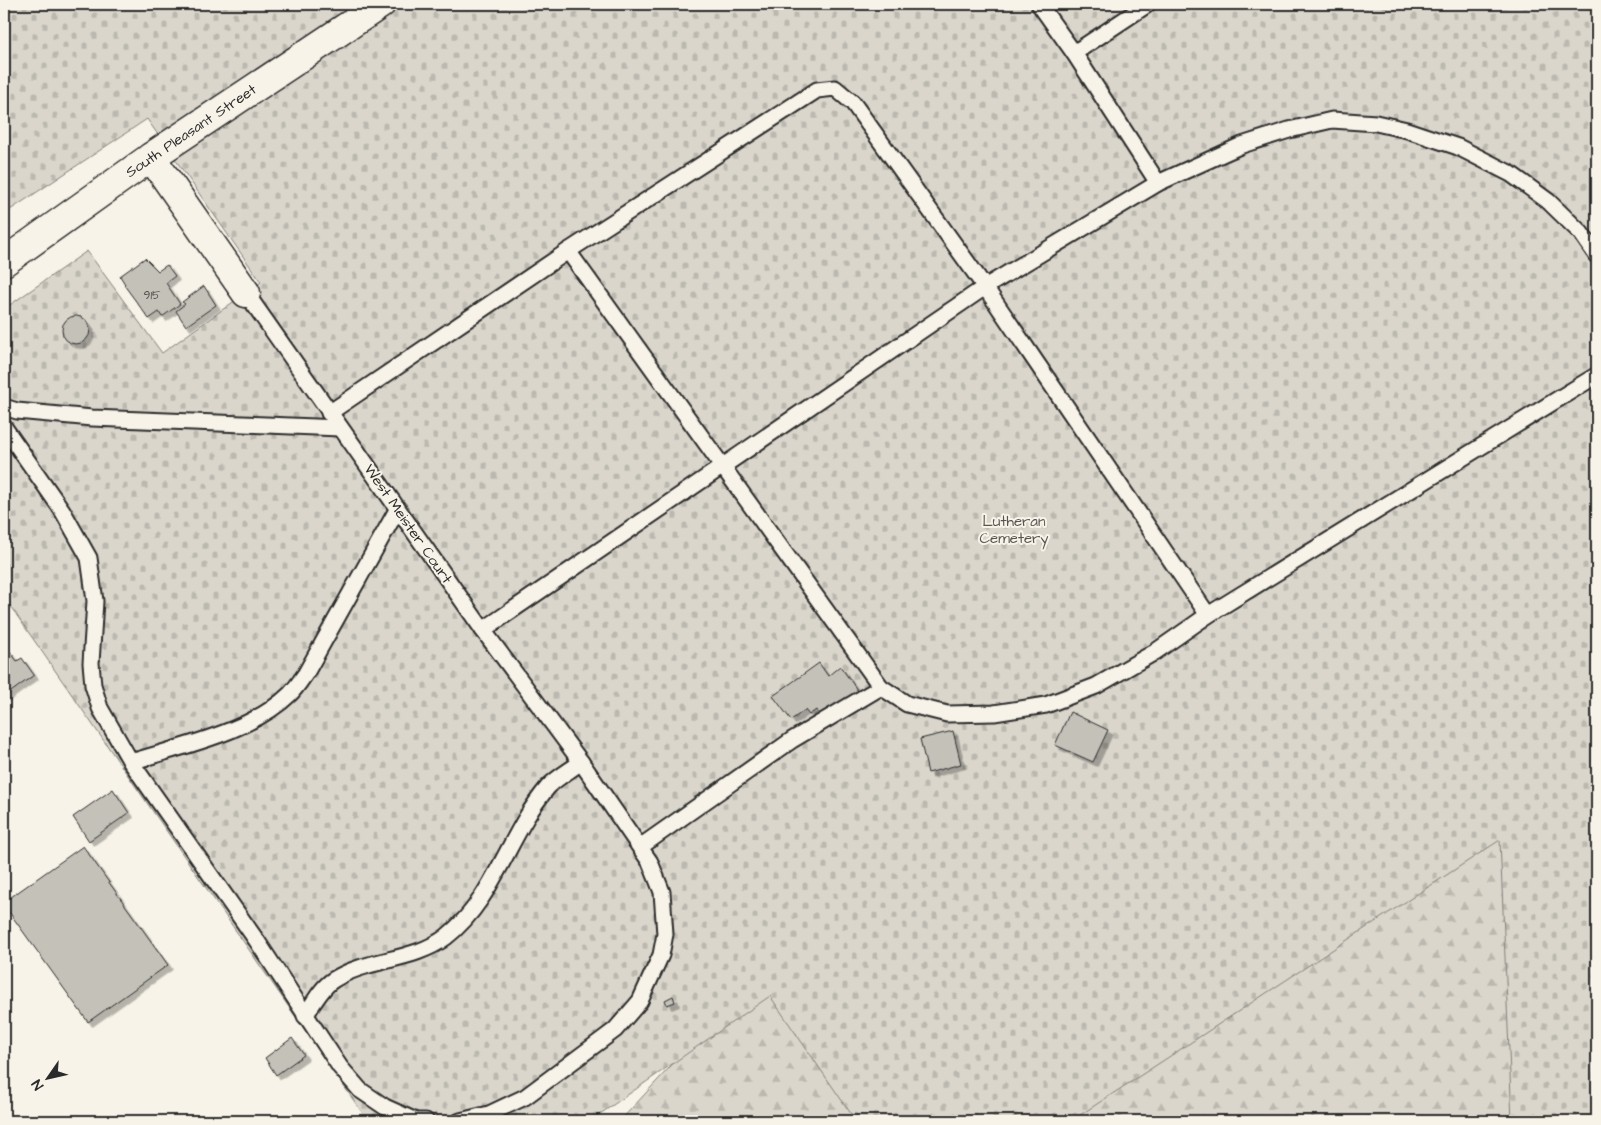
<svg xmlns="http://www.w3.org/2000/svg" width="1601" height="1125" font-family="'Architects Daughter',sans-serif">
	<defs>
		<pattern id="forest-firs" width="22" height="20" patternUnits="userSpaceOnUse" patternTransform="scale(1.25)"><rect width="22" height="20" fill="#dad6cc"/><path d="M5 1l3.5 6h-7zM16 11l3.5 6h-7z" fill="#bbb8af"/></pattern>
		<pattern id="cemetery-stones" width="16" height="16" patternUnits="userSpaceOnUse" patternTransform="scale(1.25)"><rect width="16" height="16" fill="#dad6cc"/><path d="M2 7V4a2 2 0 0 1 4 0v3zM10 15v-3a2 2 0 0 1 4 0v3z" fill="#bbb8af"/></pattern>
		<filter id="shadow"><feDropShadow dx="4.5" dy="4.5" stdDeviation="0" flood-color="#0004"/></filter>
	</defs>
	<rect width="100%" height="100%" fill="#f7f3e8"/>
	<filter id="ink" filterUnits="userSpaceOnUse"><feTurbulence type="fractalNoise" baseFrequency=".02" numOctaves="2"/><feDisplacementMap in="SourceGraphic" scale="10" xChannelSelector="R" yChannelSelector="G"/><feConvolveMatrix kernelMatrix="1 2 1 2 8 2 1 2 1" color-interpolation-filters="sRGB"/></filter>
	<g filter="url(#ink)">
		<path fill="url(#forest-firs)" stroke="#82807c" d="M1531 824 1597 1121H620L719 1014 712 887Z"/>
		<path fill="url(#cemetery-stones)" stroke="#82807c" d="M4 4H1597V1121H1512L1500 840 1071 1121H856L770 996 590 1121H368L4 597V309L87 251 162 353 261 282 147 119 4 214Z"/>
		<g fill="#c4c1b9" stroke="#2b2b2b" filter="url(#shadow)">
			<path d="M145 258 158 271 167 265 175 276 166 283 180 304 162 317 159 312 149 319 124 285 125 284 120 276Z"/>
			<path d="M204 286 216 305 186 326 176 311 185 304 182 302Z"/>
			<circle cx="76" cy="330" r="14"/>
			<path d="M9 650 17 661 22 658 34 675 4 697V654Z"/>
			<path d="M819 663 828 676 840 666 858 691 822 718 816 710 809 715 805 710 791 720 773 696Z"/>
			<path d="M1070 712 1108 730 1093 762 1055 745Z"/>
			<path d="M953 731 961 764 928 773 920 739Z"/>
			<path d="M113 789 129 813 89 841 73 817Z"/>
			<path d="M83 846 168 965 88 1022 4 905V902Z"/>
			<path d="M673 996 675 1002 667 1005 665 1000Z"/>
			<path d="M292 1038 304 1055 276 1075 265 1058Z"/>
		</g>
		<g fill="none" stroke-linecap="round" stroke-linejoin="round">
			<defs>
				<g id="lane">
					<path d="M1039 4 1074 53 1158 183"/>
					<path d="M1074 53 1148 4"/>
					<path d="M568 251 881 687 907 704 947 714 994 713 1046 705 1096 686 1155 652 1208 615 1597 375"/>
					<path d="M246 293 483 630 581 762 650 862 662 892 665 934 661 955 640 1001 615 1030 525 1097 489 1114 460 1121"/>
					<path d="M4 407 17 411 92 418 340 428"/>
					<path d="M329 413 568 251 817 90 835 88 853 103 985 287 1208 615"/>
					<path d="M4 427 62 510 89 558 95 601 91 663 93 685 100 708 131 762 257 941 340 1067 360 1090 385 1107 416 1121H426"/>
					<path d="M483 630 985 287 1158 183 1242 145 1289 130 1332 120 1376 123 1407 130 1458 147 1511 174 1548 201 1581 233 1597 256"/>
					<path d="M131 762C182 746 251 732 290 694 296 688 301 680 306 673L397 510"/>
					<path d="M640 847 792 740 881 687"/>
					<path d="M305 1016C313 1004 321 988 333 980 367 958 413 962 446 937 495 899 508 834 548 787 556 778 571 770 581 762"/>
				</g>
				<g id="street">
					<path d="M151 157 246 293"/>
					<path d="M4 262 151 157 381 4"/>
				</g>
			</defs>
			<use href="#lane" stroke="#2b2b2b" stroke-width="19"/>
			<use href="#street" stroke="#2b2b2b" stroke-width="31"/>
			<use href="#lane" stroke="#f7f3e8" stroke-width="15"/>
			<use href="#street" stroke="#f7f3e8" stroke-width="28"/>
		</g>
	</g>
	<g text-anchor="middle" dominant-baseline="central" stroke-width="4" stroke-linejoin="round" paint-order="stroke">
		<g font-size="12" fill="#51504e">
			<text x="152" y="295">915</text>
		</g>
		<g font-size="15" fill="#2b2b2b" stroke="#f7f3e8">
			<text transform="translate(191 131) rotate(-34)">South Pleasant Street</text>
			<text transform="translate(408 524) rotate(55)">West Meister Court</text>
		</g>
		<g font-size="15" fill="#575653" stroke="#f7f3e8">
			<text x="1014" y="521">Lutheran<tspan x="1014" dy="17">Cemetery</tspan></text>
		</g>
	</g>
	<rect width="1601" height="1125" fill="none" stroke="#f7f3e8" stroke-width="20"/>
	<rect x="10" y="10" width="1581" height="1105" fill="none" stroke="#2b2b2b" stroke-width="2" filter="url(#ink)"/>
	<g transform="translate(48 1078) rotate(236)" stroke="#f7f3e8" stroke-width="4" paint-order="stroke">
	<path d="M0-4L9 19L0 12L-9 19Z" fill="#2b2b2b"/>
	<text y="-8" font-size="14" font-weight="bold" text-anchor="middle" fill="#2b2b2b">N</text>
	</g>
</svg>
